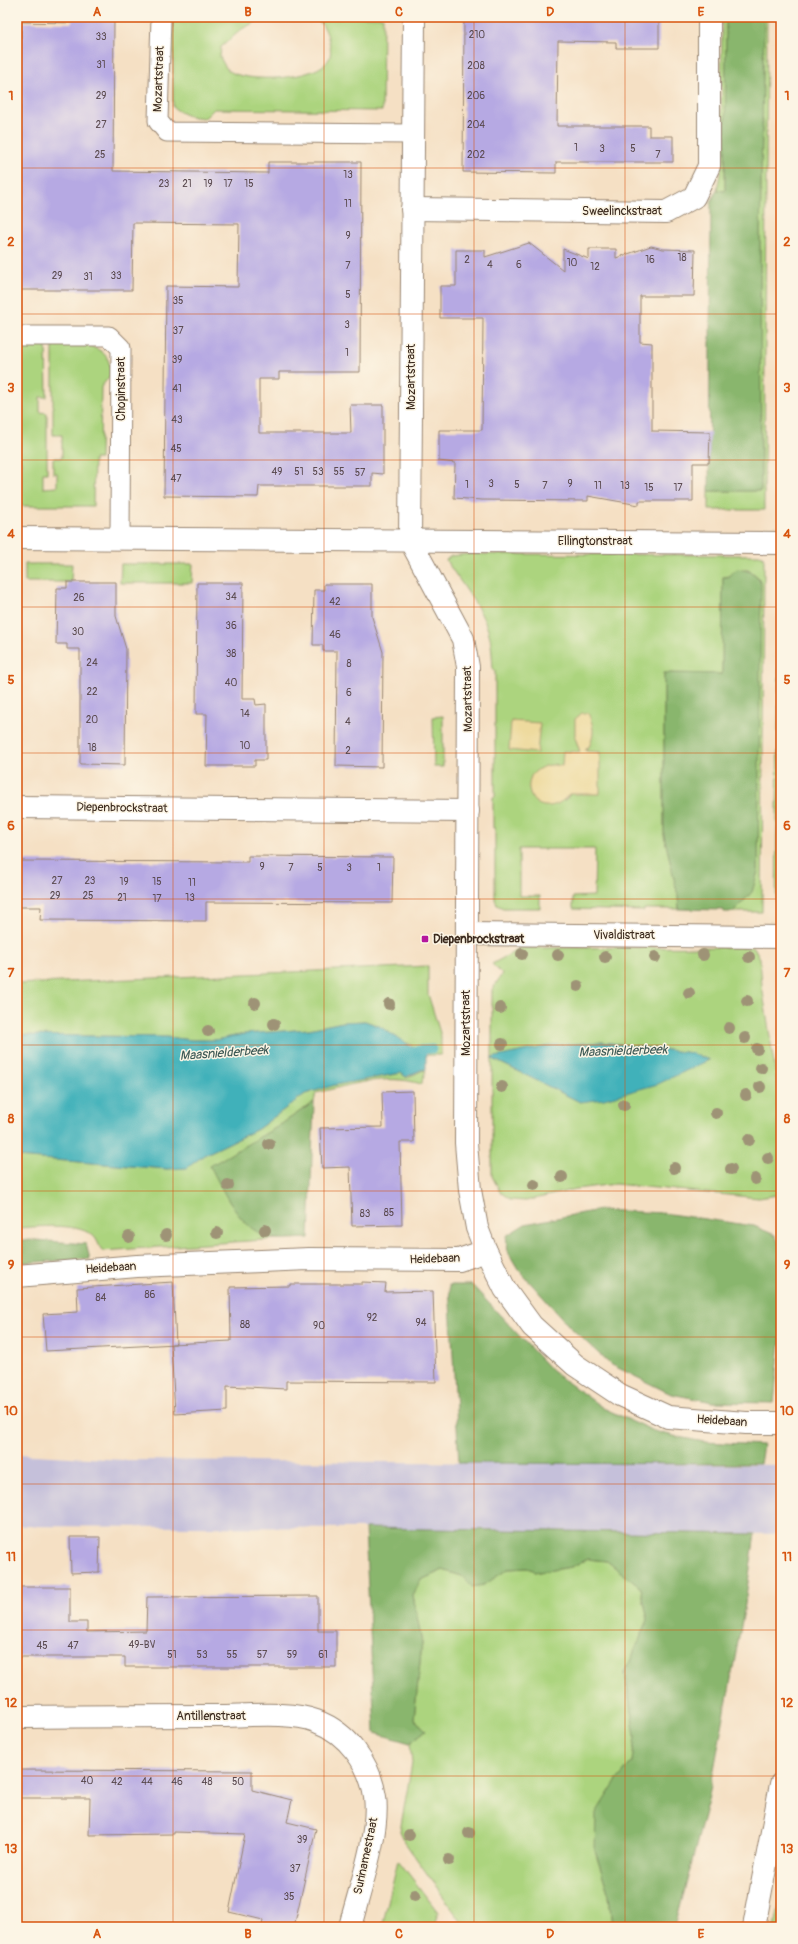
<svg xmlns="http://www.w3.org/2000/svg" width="798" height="1944" font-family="Pangolin,sans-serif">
	<rect width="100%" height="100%" fill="#fcf5e5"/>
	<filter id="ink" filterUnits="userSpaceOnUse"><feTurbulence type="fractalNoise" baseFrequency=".025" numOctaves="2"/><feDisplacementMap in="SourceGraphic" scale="8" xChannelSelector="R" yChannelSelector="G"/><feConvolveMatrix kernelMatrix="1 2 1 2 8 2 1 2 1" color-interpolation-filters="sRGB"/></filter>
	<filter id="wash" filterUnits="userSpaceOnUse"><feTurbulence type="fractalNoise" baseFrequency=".012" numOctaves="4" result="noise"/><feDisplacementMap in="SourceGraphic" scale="16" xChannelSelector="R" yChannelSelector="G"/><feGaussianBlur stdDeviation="0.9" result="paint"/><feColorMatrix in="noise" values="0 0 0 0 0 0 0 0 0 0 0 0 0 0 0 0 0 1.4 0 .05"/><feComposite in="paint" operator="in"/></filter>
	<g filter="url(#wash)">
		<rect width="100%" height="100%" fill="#f5e0c4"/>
		<path fill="#c5c0da" d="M17 1454 124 1460 781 1465V1534L365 1528 17 1526Z"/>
		<g fill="#acd47e" stroke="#747f4e" fill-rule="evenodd">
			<path d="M173 17H265L242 29 221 47 220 57C222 61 225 67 228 70 244 84 319 80 329 59 332 53 330 44 328 38 326 28 321 22 313 17H383L382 111 214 109 205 118C191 117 184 116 173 107Z"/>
			<path d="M722 17H726L725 191 717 190 721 169Z"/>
			<path d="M764 17H767L764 510H709V491H761L760 240Z"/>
			<path d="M781 60V245H780Z"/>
			<path d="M780 253 781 510H779Z"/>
			<path d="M46 344 47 397H40V412L47 413V473H43V488L57 487V473H53V458H62V435H53V344C76 344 114 341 110 376L101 387 100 459H94L93 506H21V460L18 459 17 351 28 345Z"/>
			<path d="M469 554 759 555 763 556 764 560 762 912H733L752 892 758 871 759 578C738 559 740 575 723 577L722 674 664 673V835L678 896 679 909H644V911L573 909V897L594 896 595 849H519V896H540V908H503L497 905 495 899V828H493V797H495V670H493C492 656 492 643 488 630 481 607 459 581 446 560L451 556ZM575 737 586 748V752H600L565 801 554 764 562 767 580 752Z"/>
			<path d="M780 556H781V922L777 921 776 918Z"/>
			<path d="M25 564H72L71 582H25Z"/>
			<path d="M121 564H193L192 583H120Z"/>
			<path d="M443 716V767H434L433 717Z"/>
			<path d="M754 947 760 958 762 986 781 1108V1192L777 1195 759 1198 615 1184 576 1189 526 1201 511 1200 500 1192 492 1176V990L502 974 492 964 521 948ZM602 1042 691 1053 708 1060 580 1102 491 1058Z"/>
			<path d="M428 966V994L441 1036V1055H428V1050L421 1051 408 1043 407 1044 379 1026 365 1021 343 1022 309 1029 245 1034 215 1040H192L166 1037 17 1035V984Z"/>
			<path d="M426 1070 421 1084C387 1073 350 1085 316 1093L314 1102 277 1127 211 1166 230 1203 260 1234 278 1239 102 1251C99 1246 97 1238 92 1235 75 1222 38 1227 17 1228V1157L167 1169 186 1168 204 1155 258 1129 305 1094C335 1082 369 1080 401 1073L407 1078 421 1071Z"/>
			<path d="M587 1559 607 1561 641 1588 648 1620 625 1673 635 1736 632 1762 614 1784 595 1851 609 1895 612 1927H465L406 1844 400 1831 412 1763 410 1743 426 1730 414 1719 422 1643 413 1595 421 1580 443 1570 462 1576 499 1574 508 1569 527 1568 539 1572 571 1567Z"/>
			<path d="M398 1860 438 1912 434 1927H382Z"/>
			<path d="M781 1895V1927H775Z"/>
		</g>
		<g fill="#89b66d" stroke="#627046">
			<path d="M726 17H764L760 240 761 491H709L711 202 717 190 725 191Z"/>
			<path d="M737 569C748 570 757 573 761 583L758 871 752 892 733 912H723V910L679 909 678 896 664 835V673L722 674 723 577H727Z"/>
			<path d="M314 1102 309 1238C299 1238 287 1240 277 1239 241 1234 225 1194 210 1166L277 1127Z"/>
			<path d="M599 1210 663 1213 754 1226 775 1235 781 1247V1334L774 1403 713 1402 671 1394 610 1364 569 1326 518 1269 508 1252 506 1236 525 1224Z"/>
			<path d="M17 1240H35L86 1244 90 1259 17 1263Z"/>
			<path d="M449 1285H472L552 1371 603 1408 654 1431 678 1437 704 1442 763 1445 760 1464 459 1463Z"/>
			<path d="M365 1528 755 1534 744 1610 709 1796 675 1927H612L609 1895 595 1851 596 1813 614 1784 632 1762 635 1736 625 1673 648 1620 641 1588 607 1561 587 1559 571 1567 539 1572 527 1568 508 1569 484 1585 472 1587 462 1576 443 1570 421 1580 413 1595 422 1643 414 1719 426 1730 410 1743 375 1733Z"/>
		</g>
		<g fill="#eeda9e" stroke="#94825e">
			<path d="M582 713H588C594 726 595 734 589 747L586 748V751L600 752V794H569C558 810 532 812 529 789 528 785 530 780 531 776 539 766 550 763 562 766L563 751 580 752 575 737V719Z"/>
			<path d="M511 721 540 723 537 753 509 750Z"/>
		</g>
		<g fill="#41b1ba" stroke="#3e6e6c">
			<path d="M365 1021 379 1026 421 1053 426 1052V1069L421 1070 406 1077 401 1073 335 1085 305 1094 258 1129 204 1155 187 1168 167 1169 17 1157V1035L166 1037 192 1040H215L245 1034 309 1029 343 1022Z"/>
			<path d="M602 1042 692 1053 709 1060 658 1084 604 1099 580 1102 491 1058 553 1045Z"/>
		</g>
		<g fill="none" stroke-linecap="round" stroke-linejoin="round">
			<path stroke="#41b1ba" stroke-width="9" d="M406 1051 432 1049"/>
		</g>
		<g id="blocks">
			<g fill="#b6a9e3">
				<path d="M72 17H114L113 171 268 173V162H361L360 372H279V379H259V433H351L350 405H383V474L372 473V486H259L258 497 164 496 166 286 238 287 239 224 133 223 132 290H17L20 166 21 22 72 23Z"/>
				<path d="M464 17H659V48H616V42L558 41 557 126H649V136H673V162H556V173L463 172Z"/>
				<path d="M529 243 563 270V249L589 259V249H616V258L651 246 663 249 695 250 694 296H640V342L652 343V431L710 432 709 463H693V501H639V505L588 496V501L482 500 454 498 455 463 439 461V430H482L483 318H440V286H456V250H485V257Z"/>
				<path d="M67 582H116V616L126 649 125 765 80 764V649H67V644H56L57 588H67Z"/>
				<path d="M197 583H243L242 699H255L256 705 266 704V760H255V766H206L207 714H196Z"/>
				<path d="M324 584H372V617L383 652 382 767 336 766 337 651H323V645H313L314 590H324Z"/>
				<path d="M248 856 393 857 392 903 206 902V921L40 920 41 907H17V861L248 862Z"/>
				<path d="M413 1091 414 1142H400L402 1225 352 1226 350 1167 322 1168 320 1128 383 1127 382 1092Z"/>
				<path d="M173 1282 176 1344 46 1351 43 1314 78 1312 77 1288Z"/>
				<path d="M362 1282 386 1283 385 1292 433 1291 436 1382 286 1381V1389L227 1386V1411L175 1414 171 1344 231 1341 230 1287 290 1286V1284H362Z"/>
				<path d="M70 1537H100L99 1572 71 1573Z"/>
				<path d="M17 1587H70V1622H87V1632L146 1631 147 1597 318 1596V1631H336V1667H125V1657H17Z"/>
				<path d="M17 1770 252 1771V1790L292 1800 287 1822 316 1829 294 1927H262L263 1920 229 1912 245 1834 174 1832V1834L89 1835 90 1798H17Z"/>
			</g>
		</g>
	</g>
	<g filter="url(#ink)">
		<use href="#blocks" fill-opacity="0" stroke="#988571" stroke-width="1"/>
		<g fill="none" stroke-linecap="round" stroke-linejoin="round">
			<defs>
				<g id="service">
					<path d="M161 17 158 121 167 132 413 134"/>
					<path d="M17 336H109L121 348 120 538"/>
				</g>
				<g id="minor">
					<path d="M414 17 410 540 463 639 468 667 466 1143 470 1190 477 1228 486 1251 505 1289 532 1326 575 1365 620 1395 668 1417 746 1423H781"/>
					<path d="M412 209 666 212 694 197 709 166V17"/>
					<path d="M17 538 781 543"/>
					<path d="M17 807 468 811"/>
					<path d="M467 934 781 937"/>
					<path d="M17 1276 137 1266 309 1259 459 1260 486 1251"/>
					<path d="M17 1717C84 1716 150 1716 217 1716 245 1716 291 1711 316 1721 348 1733 370 1764 375 1797 380 1832 359 1891 350 1927"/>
					<path d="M754 1927 781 1784"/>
				</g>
			</defs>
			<use href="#service" stroke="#988571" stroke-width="21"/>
			<use href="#minor" stroke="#988571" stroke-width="24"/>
			<use href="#service" stroke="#fff" stroke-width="19"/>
			<use href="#minor" stroke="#fff" stroke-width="22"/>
		</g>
		<g fill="#9e9376">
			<circle cx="522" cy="954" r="6"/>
			<circle cx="558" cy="955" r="6"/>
			<circle cx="703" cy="955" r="6"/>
			<circle cx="605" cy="957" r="6"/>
			<circle cx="655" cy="957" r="6"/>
			<circle cx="749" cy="957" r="6"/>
			<circle cx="578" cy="986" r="6"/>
			<circle cx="689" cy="993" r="6"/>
			<circle cx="747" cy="1001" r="6"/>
			<circle cx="255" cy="1003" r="6"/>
			<circle cx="389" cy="1004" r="6"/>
			<circle cx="500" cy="1008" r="6"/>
			<circle cx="274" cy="1024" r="6"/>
			<circle cx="729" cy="1028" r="6"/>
			<circle cx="208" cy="1031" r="6"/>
			<circle cx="745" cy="1038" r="6"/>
			<circle cx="502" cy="1044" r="6"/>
			<circle cx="757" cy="1049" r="6"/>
			<circle cx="761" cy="1068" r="6"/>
			<circle cx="502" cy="1087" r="6"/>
			<circle cx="760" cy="1087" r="6"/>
			<circle cx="746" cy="1095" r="6"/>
			<circle cx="624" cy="1105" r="6"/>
			<circle cx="716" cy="1113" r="6"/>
			<circle cx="749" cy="1140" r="6"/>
			<circle cx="269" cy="1144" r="6"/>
			<circle cx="768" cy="1158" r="6"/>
			<circle cx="674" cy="1168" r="6"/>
			<circle cx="731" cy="1169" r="6"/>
			<circle cx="562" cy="1177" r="6"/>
			<circle cx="755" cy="1179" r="6"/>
			<circle cx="228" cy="1185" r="6"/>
			<circle cx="534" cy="1185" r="6"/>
			<circle cx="265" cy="1230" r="6"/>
			<circle cx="217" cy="1233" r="6"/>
			<circle cx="166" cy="1235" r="6"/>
			<circle cx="129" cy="1237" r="6"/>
			<circle cx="469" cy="1833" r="6"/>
			<circle cx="409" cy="1835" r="6"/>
			<circle cx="449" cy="1860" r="6"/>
			<circle cx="415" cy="1895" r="6"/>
		</g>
	</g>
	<path fill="none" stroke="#d7540e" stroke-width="1" stroke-opacity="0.55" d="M173 17V1927M324 17V1927M474 17V1927M625 17V1927M17 168H781M17 314H781M17 460H781M17 607H781M17 753H781M17 899H781M17 1045H781M17 1191H781M17 1337H781M17 1484H781M17 1630H781M17 1776H781"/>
	<rect fill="#b5179e" stroke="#fcf5e5" stroke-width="1.5" x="421" y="935" width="8" height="8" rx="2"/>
	<g text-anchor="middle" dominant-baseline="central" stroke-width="3" stroke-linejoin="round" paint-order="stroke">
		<g font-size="10" fill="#5a4a4f">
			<text x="477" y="35">210</text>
			<text x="101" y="37">33</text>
			<text x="101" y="65">31</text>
			<text x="476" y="66">208</text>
			<text x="101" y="96">29</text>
			<text x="476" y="96">206</text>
			<text x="101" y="125">27</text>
			<text x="476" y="125">204</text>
			<text x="576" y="148">1</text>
			<text x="602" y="149">3</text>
			<text x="633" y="149">5</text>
			<text x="100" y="155">25</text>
			<text x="476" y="155">202</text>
			<text x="658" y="155">7</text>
			<text x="348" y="175">13</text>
			<text x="164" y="184">23</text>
			<text x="187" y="184">21</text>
			<text x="208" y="184">19</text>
			<text x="228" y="184">17</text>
			<text x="249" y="184">15</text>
			<text x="348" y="204">11</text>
			<text x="348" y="236">9</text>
			<text x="682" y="258">18</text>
			<text x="467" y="260">2</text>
			<text x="650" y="260">16</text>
			<text x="572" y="263">10</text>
			<text x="490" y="265">4</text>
			<text x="519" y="265">6</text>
			<text x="348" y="266">7</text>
			<text x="595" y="267">12</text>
			<text x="57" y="276">29</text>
			<text x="116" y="276">33</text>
			<text x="88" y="277">31</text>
			<text x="348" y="295">5</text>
			<text x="178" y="301">35</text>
			<text x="347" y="325">3</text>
			<text x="178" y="331">37</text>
			<text x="347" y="353">1</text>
			<text x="177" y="360">39</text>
			<text x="177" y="389">41</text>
			<text x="177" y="420">43</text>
			<text x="176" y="449">45</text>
			<text x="277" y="472">49</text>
			<text x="299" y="472">51</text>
			<text x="318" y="472">53</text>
			<text x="339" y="472">55</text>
			<text x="360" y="473">57</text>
			<text x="176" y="479">47</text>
			<text x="491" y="484">3</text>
			<text x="570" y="484">9</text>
			<text x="467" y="485">1</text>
			<text x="517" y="485">5</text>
			<text x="545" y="486">7</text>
			<text x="598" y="486">11</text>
			<text x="625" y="486">13</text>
			<text x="649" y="488">15</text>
			<text x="678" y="488">17</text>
			<text x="231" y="597">34</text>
			<text x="79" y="598">26</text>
			<text x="335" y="602">42</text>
			<text x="231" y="626">36</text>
			<text x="78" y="632">30</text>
			<text x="335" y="635">46</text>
			<text x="231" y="654">38</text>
			<text x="92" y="663">24</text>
			<text x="349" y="664">8</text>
			<text x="231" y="683">40</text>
			<text x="92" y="692">22</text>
			<text x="349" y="693">6</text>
			<text x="245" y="714">14</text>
			<text x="92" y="720">20</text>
			<text x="348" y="722">4</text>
			<text x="245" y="746">10</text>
			<text x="92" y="748">18</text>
			<text x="348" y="751">2</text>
			<text x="262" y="867">9</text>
			<text x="291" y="868">7</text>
			<text x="320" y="868">5</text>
			<text x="349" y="868">3</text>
			<text x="379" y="868">1</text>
			<text x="57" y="881">27</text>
			<text x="90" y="881">23</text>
			<text x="124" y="882">19</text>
			<text x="157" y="882">15</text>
			<text x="192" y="883">11</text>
			<text x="55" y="896">29</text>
			<text x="88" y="896">25</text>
			<text x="122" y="898">21</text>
			<text x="190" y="898">13</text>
			<text x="157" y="899">17</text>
			<text x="389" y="1213">85</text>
			<text x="365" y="1214">83</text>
			<text x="150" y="1295">86</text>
			<text x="101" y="1298">84</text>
			<text x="372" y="1318">92</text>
			<text x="421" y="1323">94</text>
			<text x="245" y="1325">88</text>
			<text x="319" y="1326">90</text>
			<text x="142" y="1645">49-BV</text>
			<text x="42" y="1646">45</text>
			<text x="73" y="1646">47</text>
			<text x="172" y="1655">51</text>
			<text x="202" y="1655">53</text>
			<text x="232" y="1655">55</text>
			<text x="262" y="1655">57</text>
			<text x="292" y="1655">59</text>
			<text x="323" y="1655">61</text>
			<text x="87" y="1781">40</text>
			<text x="117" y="1782">42</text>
			<text x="147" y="1782">44</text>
			<text x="177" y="1782">46</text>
			<text x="207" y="1782">48</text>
			<text x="238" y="1782">50</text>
			<text x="302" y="1840">39</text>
			<text x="295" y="1869">37</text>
			<text x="289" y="1897">35</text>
		</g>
		<g font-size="12" fill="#3b2a1e" stroke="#fcf5e5">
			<text transform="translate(159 79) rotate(-88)">Mozartstraat</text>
			<text x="622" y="211">Sweelinckstraat</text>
			<text transform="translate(411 377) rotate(-90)">Mozartstraat</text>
			<text transform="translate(121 389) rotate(-90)">Chopinstraat</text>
			<text x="595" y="541">Ellingtonstraat</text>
			<text transform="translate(468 699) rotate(-91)">Mozartstraat</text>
			<text transform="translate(122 808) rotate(1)">Diepenbrockstraat</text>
			<text x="624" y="935">Vivaldistraat</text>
			<text transform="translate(466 1023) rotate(-90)">Mozartstraat</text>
			<text transform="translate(435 1259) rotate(-2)">Heidebaan</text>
			<text transform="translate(111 1268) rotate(-4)">Heidebaan</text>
			<text transform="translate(722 1421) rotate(4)">Heidebaan</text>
			<text x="211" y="1716">Antillenstraat</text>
			<text transform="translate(366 1856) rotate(-78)">Surinamestraat</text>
		</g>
		<g font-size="12" font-weight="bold" fill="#3b2a1e" stroke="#fcf5e5" text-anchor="start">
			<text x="433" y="939">Diepenbrockstraat</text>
		</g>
		<g font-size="13" font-style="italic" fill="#3d5955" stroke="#fcf5e5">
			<text transform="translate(623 1051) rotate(-2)">Maasnielderbeek</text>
			<text transform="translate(224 1053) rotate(-4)">Maasnielderbeek</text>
		</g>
	</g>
	<rect width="798" height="1944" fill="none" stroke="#fcf5e5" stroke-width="44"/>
	<rect x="22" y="22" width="754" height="1900" fill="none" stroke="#d7540e" stroke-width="1.5"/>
	<g font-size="13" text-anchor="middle" font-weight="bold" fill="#d7540e">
		<text x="97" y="16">A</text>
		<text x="248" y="16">B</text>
		<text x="399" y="16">C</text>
		<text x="550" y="16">D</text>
		<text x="701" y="16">E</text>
		<text x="11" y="100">1</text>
		<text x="787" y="100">1</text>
		<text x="11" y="246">2</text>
		<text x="787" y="246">2</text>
		<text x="11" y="392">3</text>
		<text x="787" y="392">3</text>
		<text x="11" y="538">4</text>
		<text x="787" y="538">4</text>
		<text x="11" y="684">5</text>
		<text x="787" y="684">5</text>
		<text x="11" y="830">6</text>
		<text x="787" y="830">6</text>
		<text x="11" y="977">7</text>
		<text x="787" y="977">7</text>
		<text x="11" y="1123">8</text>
		<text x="787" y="1123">8</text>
		<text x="11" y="1269">9</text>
		<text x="787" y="1269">9</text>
		<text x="11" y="1415">10</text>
		<text x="787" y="1415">10</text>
		<text x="11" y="1561">11</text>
		<text x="787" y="1561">11</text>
		<text x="11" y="1707">12</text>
		<text x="787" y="1707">12</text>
		<text x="11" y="1853">13</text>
		<text x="787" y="1853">13</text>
		<text x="97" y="1938">A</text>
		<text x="248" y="1938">B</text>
		<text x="399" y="1938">C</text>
		<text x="550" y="1938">D</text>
		<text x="701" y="1938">E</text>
	</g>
</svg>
